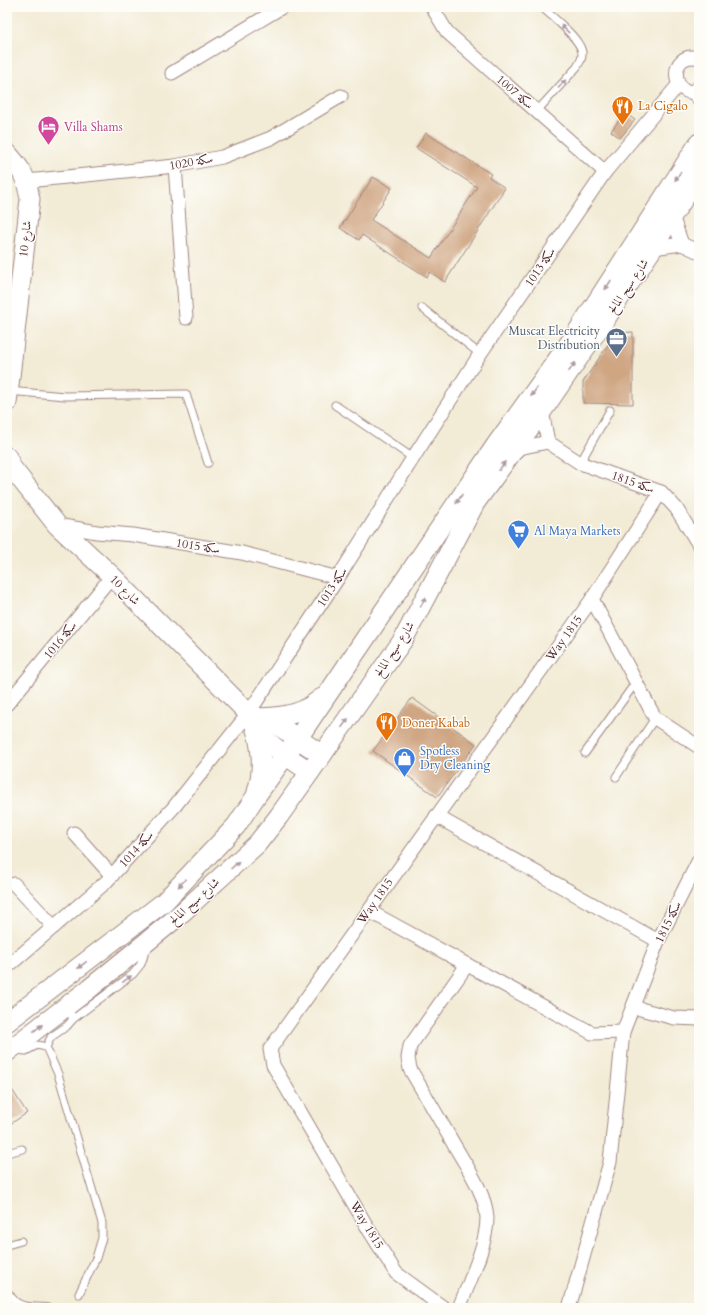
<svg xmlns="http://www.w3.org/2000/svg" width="706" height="1315" font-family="Cardo,Amiri,serif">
	<rect width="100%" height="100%" fill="#fdfcf7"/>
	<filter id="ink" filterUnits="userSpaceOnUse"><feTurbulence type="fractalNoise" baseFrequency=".025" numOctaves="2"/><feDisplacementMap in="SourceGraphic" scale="8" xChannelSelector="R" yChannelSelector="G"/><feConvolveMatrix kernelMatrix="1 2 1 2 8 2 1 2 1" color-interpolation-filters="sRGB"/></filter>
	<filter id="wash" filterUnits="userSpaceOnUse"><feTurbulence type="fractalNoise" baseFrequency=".012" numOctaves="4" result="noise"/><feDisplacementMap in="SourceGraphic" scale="16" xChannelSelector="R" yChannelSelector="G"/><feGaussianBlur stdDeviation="0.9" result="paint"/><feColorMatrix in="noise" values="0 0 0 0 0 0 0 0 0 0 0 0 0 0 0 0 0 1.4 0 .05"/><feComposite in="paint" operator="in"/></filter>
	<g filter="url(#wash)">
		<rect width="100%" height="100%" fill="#f2ebd5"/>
		<g id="blocks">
			<g fill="#cfa582">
				<path d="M625 113 635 120 620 138 611 131Z"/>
				<path d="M426 133 491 174 489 177 505 188 445 282 430 272 427 277 362 235 359 240 340 228 373 177 392 188 371 220 431 258 477 187 416 148Z"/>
				<path d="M633 332V404L583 403V382L616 333Z"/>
				<path d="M412 698 476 744 437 797 373 751Z"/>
				<path d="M7 1082 27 1113 7 1126Z"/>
			</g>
		</g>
	</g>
	<g filter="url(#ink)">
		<use href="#blocks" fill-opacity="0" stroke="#9e8580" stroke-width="1"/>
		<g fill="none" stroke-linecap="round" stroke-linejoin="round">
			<defs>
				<g id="lane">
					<path d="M537 111 577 67C579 63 582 60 582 55 584 41 552 17 542 7"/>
					<path d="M422 308 480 354"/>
					<path d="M8 391 65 396 186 394 208 463"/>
					<path d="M335 405 413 458"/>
					<path d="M580 463 610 410"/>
					<path d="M585 753 636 682"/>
					<path d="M616 777 655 718"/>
					<path d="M67 1006 73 1019 67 1026 51 1037 46 1047 58 1074 102 1223V1238L96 1258 79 1294"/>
					<path d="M73 1019 133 974 141 964 144 955 143 949"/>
					<path d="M15 1050 26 1051 37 1045 46 1047"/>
					<path d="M7 1153 22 1149"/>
					<path d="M7 1245 21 1241"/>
					<path d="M7 1292C11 1295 12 1299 16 1302 25 1309 37 1306 48 1308"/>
				</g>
				<g id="street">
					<path d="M432 7 447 32 605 172"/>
					<path d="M699 58C667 50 671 100 699 91"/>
					<path d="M172 73 282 7"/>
					<path d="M175 166 186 318"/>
					<path d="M27 181 175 166 222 157 271 138 341 96"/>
					<path d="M672 216 682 244"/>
					<path d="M653 248 682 244 699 252"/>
					<path d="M542 411 548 442"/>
					<path d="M514 449 548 442 580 463 661 492 676 508 699 545"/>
					<path d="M57 525 97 532 133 535 242 553 338 578"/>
					<path d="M592 599 655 718 699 747"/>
					<path d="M7 704 112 576"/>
					<path d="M436 816 658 941"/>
					<path d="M74 833 112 876"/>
					<path d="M14 884 54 927"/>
					<path d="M369 911 592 1033 623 1032"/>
					<path d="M7 967 106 882 174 807 248 714 338 578 413 458 480 354 605 172 679 84"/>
					<path d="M633 1007 674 1018 699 1019"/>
					<path d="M444 1308 396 1273 369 1230 273 1065 270 1049 592 599 661 492"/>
					<path d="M459 1308C469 1282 487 1245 487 1218 486 1193 465 1164 453 1143 439 1118 424 1093 410 1069L408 1058 410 1046 467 965"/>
					<path d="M569 1308 610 1162 623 1032 658 941 699 860"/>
				</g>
				<g id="secondary">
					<path d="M697 92 699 95"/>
					<path d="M7 153C22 170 26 176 30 199L7 403"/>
					<path d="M7 457 12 468 57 525 112 576 252 717"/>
					<path d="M252 717C268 719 295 716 309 707 313 705 317 701 322 698"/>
					<path d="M252 717C261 742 265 765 257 792"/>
					<path d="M261 718 279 726 322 755"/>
					<path d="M256 727C268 746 292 759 310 772"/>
					<path d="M7 1022 164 902 236 826 256 796 298 738 496 445 576 334 699 143"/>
					<path d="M7 1052 89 989 176 918 257 844 279 816 403 640 475 503 542 411 608 315 653 248 672 216 699 176"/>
				</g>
			</defs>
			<use href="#lane" stroke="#9e8580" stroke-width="9"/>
			<use href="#street" stroke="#9e8580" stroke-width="15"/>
			<use href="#secondary" stroke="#9e8580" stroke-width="21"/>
			<use href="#lane" stroke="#fff" stroke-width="7"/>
			<use href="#street" stroke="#fff" stroke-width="13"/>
			<use href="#secondary" stroke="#fff" stroke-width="19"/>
		</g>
		<defs><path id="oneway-solid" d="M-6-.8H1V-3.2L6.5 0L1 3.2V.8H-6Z"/></defs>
		<g fill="#ae9aa0">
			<use href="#oneway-solid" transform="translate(565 29) rotate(-136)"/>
			<use href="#oneway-solid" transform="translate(562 84) rotate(-48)"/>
			<use href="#oneway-solid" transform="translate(678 176) rotate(123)"/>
			<use href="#oneway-solid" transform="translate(608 285) rotate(123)"/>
			<use href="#oneway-solid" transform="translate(572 367) rotate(-55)"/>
			<use href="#oneway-solid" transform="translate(534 392) rotate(126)"/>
			<use href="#oneway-solid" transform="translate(502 466) rotate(-55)"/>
			<use href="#oneway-solid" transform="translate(459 499) rotate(124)"/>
			<use href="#oneway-solid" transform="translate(423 602) rotate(-62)"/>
			<use href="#oneway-solid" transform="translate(345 723) rotate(-55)"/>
			<use href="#oneway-solid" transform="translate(235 865) rotate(-42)"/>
			<use href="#oneway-solid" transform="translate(182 883) rotate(133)"/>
			<use href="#oneway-solid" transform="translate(82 965) rotate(143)"/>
			<use href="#oneway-solid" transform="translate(127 979) rotate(-36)"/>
			<use href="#oneway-solid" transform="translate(38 1028) rotate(-37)"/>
		</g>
	</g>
	<defs>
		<symbol id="restaurant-pin" viewBox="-11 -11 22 30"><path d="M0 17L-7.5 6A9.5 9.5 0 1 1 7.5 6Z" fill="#e8710a" stroke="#fdfcf7"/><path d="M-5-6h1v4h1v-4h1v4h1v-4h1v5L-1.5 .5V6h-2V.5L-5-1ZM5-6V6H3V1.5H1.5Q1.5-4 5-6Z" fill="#fff"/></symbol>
		<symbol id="hotel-pin" viewBox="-11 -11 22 30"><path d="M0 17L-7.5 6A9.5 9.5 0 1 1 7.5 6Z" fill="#d1479c" stroke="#fdfcf7"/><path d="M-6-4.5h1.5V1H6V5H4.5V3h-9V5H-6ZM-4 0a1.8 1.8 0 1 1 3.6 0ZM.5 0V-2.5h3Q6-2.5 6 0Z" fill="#fff"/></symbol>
		<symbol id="office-pin" viewBox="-11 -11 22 30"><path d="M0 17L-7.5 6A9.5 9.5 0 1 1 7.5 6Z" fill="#5c6f8a" stroke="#fdfcf7"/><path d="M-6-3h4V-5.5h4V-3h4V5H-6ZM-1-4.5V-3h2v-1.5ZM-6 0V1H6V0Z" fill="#fff"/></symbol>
		<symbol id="supermarket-pin" viewBox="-11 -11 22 30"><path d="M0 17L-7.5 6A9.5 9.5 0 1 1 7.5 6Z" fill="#3f7fe0" stroke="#fdfcf7"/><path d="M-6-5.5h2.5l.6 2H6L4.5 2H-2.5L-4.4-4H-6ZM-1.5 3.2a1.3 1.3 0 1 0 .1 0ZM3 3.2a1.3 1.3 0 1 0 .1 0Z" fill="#fff"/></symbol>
		<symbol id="shop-pin" viewBox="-11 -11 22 30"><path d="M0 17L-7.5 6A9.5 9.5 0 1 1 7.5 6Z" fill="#3f7fe0" stroke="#fdfcf7"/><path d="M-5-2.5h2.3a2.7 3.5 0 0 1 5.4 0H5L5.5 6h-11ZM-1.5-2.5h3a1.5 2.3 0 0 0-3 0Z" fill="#fff"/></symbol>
	</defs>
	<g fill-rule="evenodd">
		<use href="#restaurant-pin" x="610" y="94" width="25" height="34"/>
		<use href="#hotel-pin" x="36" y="114" width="25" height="34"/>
		<use href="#office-pin" x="604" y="326" width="25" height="34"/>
		<use href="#supermarket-pin" x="506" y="518" width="25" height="34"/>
		<use href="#restaurant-pin" x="374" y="710" width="25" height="34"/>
		<use href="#shop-pin" x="392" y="746" width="25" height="34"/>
	</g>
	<g text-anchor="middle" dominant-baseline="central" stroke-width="3" stroke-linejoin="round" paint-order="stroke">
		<g font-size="12" fill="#4a1f2b" stroke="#fdfcf7">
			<text transform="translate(515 92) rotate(41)">سكة 1007</text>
			<text transform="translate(191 162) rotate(-10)">سكة 1020</text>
			<text transform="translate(25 239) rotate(-84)">شارع 10</text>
			<text transform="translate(540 267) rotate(-56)">سكة 1013</text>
			<text transform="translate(628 286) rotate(-56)">شارع سيح المالح</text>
			<text transform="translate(633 482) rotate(19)">سكة 1815</text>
			<text transform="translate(198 546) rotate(9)">سكة 1015</text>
			<text transform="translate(332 587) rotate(-57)">سكة 1013</text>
			<text transform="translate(125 590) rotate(45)">شارع 10</text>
			<text transform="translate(564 638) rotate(-54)">Way 1815</text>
			<text transform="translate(60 640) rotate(-51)">سكة 1016</text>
			<text transform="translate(394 649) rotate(-57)">شارع سيح المالح</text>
			<text transform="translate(136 849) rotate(-48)">سكة 1014</text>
			<text transform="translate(194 901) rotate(-42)">شارع سيح المالح</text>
			<text transform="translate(375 901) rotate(-55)">Way 1815</text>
			<text transform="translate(668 922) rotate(-64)">سكة 1815</text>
			<text transform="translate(367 1225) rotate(59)">Way 1815</text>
		</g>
		<g font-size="12" fill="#c56008" stroke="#fdfcf7" text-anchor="start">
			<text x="638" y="106">La Cigalo</text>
			<text x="402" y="723">Doner Kabab</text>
		</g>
		<g font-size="12" fill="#b23c85" stroke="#fdfcf7" text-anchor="start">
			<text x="64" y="127">Villa Shams</text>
		</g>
		<g font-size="12" fill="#4e5e75" stroke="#fdfcf7" text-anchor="end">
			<text x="600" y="331">Muscat Electricity<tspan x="600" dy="14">Distribution</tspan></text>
		</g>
		<g font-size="12" fill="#366cbe" stroke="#fdfcf7" text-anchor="start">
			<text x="534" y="531">Al Maya Markets</text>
			<text x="420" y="751">Spotless<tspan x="420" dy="14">Dry Cleaning</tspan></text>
		</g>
	</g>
	<rect width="706" height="1315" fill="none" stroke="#fdfcf7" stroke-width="24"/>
</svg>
